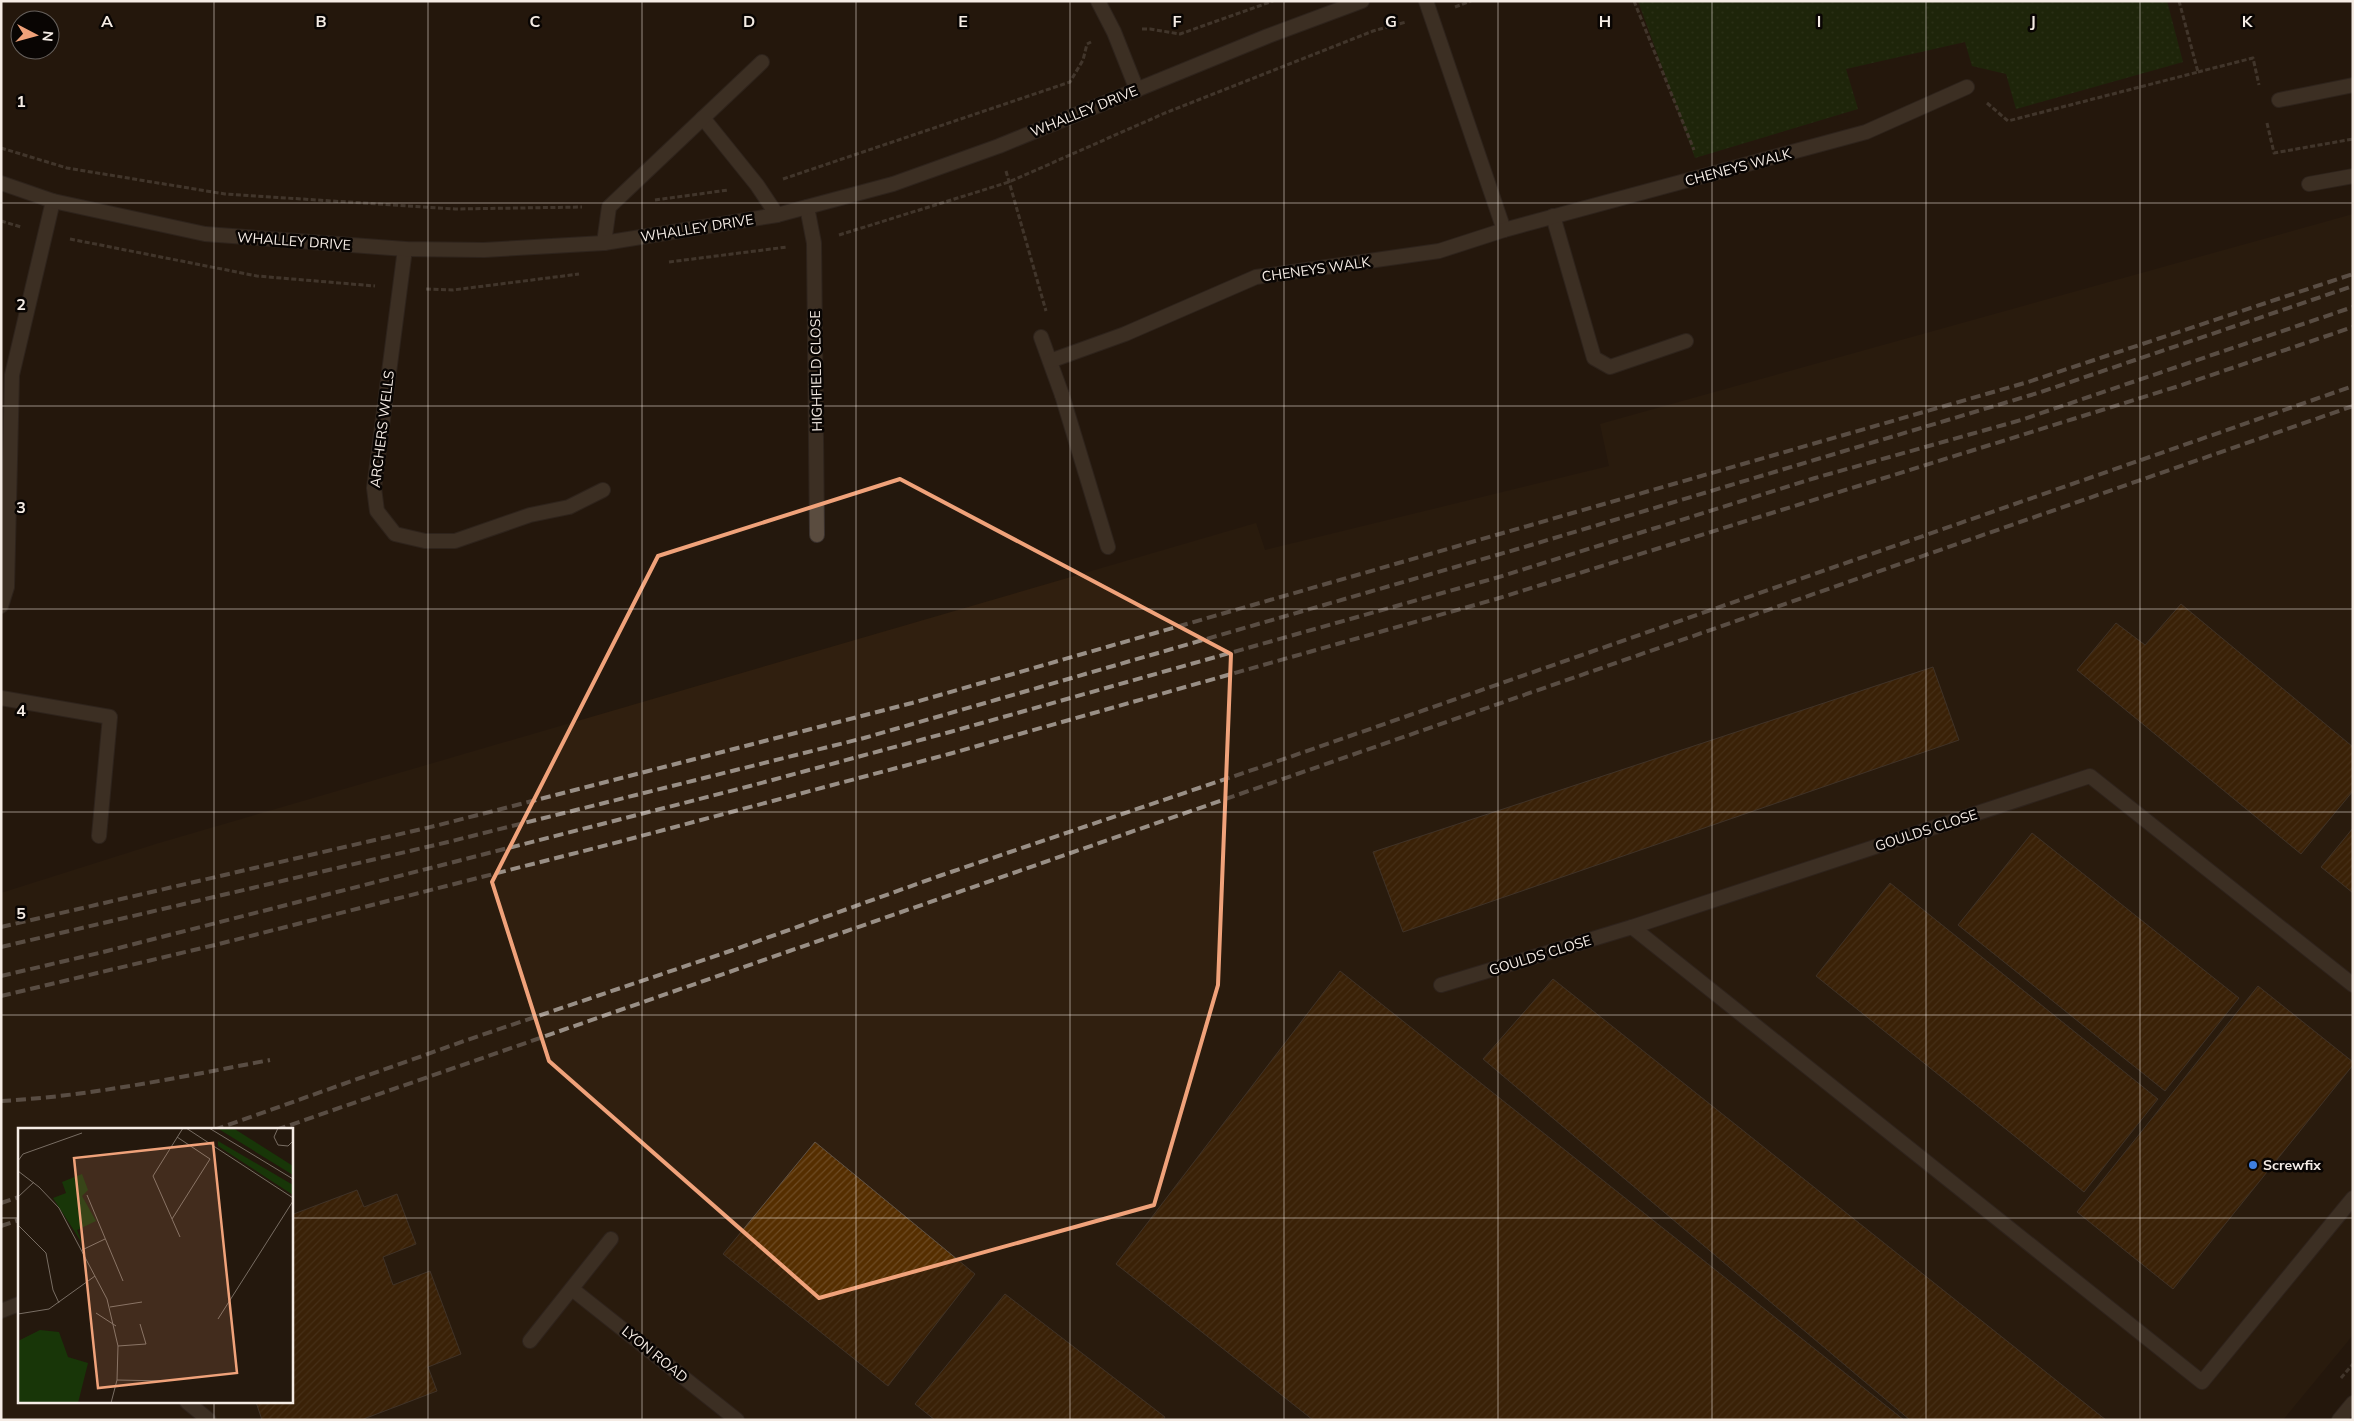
<svg xmlns="http://www.w3.org/2000/svg" width="2354" height="1421" font-family="Mulish,sans-serif">
	<defs>
		<pattern id="grass-dots" width="8" height="8" patternUnits="userSpaceOnUse" patternTransform="scale(1.25)"><rect width="8" height="8" fill="#183608"/><path d="M2 2h.1M6 6h.1" fill="none" stroke="#2f4a20" stroke-width="1.8" stroke-linecap="round"/></pattern>
		<pattern id="building-hatch" width="6" height="6" patternUnits="userSpaceOnUse" patternTransform="scale(1.25)"><rect width="6" height="6" fill="#552e00"/><path d="M-1 1l2-2M0 6l6-6M5 7l2-2" fill="none" stroke="#6e4c25"/></pattern>
	</defs>
	<rect width="100%" height="100%" fill="#24180d"/>
	<path fill="#301f0f" fill-rule="evenodd" d="M2353 214V1335L2283 1420H1V893L159 843 1256 523 1265 550 1609 466 1600 424ZM19 1130H291V1402H19Z"/>
	<path fill="url(#grass-dots)" d="M1638 1H2167L2183 62 2016 109 2006 74 1972 66 1965 42 1846 69 1858 109 1695 158Z"/>
	<g fill="url(#building-hatch)" stroke="#615346">
		<path d="M2181 604 2353 747V791L2301 854 2077 670 2116 623 2145 645Z"/>
		<path d="M1933 667 1959 740 1403 932 1373 852Z"/>
		<path d="M2353 828V893L2321 867Z"/>
		<path d="M2032 833 2239 998 2165 1091 1958 925Z"/>
		<path d="M1890 883 2158 1099 2084 1192 1816 976Z"/>
		<path d="M1340 971 1904 1420H1313L1116 1264Z"/>
		<path d="M1553 979 2106 1420H1910L1483 1059Z"/>
		<path d="M2258 986 2353 1062V1065L2173 1289 2077 1212Z"/>
		<path d="M815 1142 975 1274 888 1386 723 1254Z"/>
		<path d="M357 1190 364 1207 397 1194 416 1244 383 1257 393 1285 430 1271 461 1354 428 1367 437 1391 361 1420H262L256 1402H291V1215Z"/>
		<path d="M1005 1294 1165 1417 1163 1420H935L915 1404Z"/>
	</g>
	<g fill="none" stroke-linecap="round" stroke-linejoin="round">
		<defs>
			<g id="service">
				<path d="M2279 100 2353 85"/>
				<path d="M2309 184 2353 176"/>
				<path d="M1553 216 1594 358 1610 367 1686 341"/>
				<path d="M1062 395 1108 547"/>
				<path d="M1 698 110 717 99 836"/>
				<path d="M1 1311 19 1304"/>
				<path d="M187 1402 209 1420"/>
			</g>
			<g id="minor">
				<path d="M1098 1 1114 32 1137 90"/>
				<path d="M1426 1 1504 230"/>
				<path d="M703 118 757 185 777 215"/>
				<path d="M807 207 814 243 817 535"/>
				<path d="M604 243 609 207 762 62"/>
				<path d="M405 249 374 488 377 511 395 534 425 541H455L530 515 569 507 603 490"/>
				<path d="M1041 337 1062 395"/>
				<path d="M1050 361 1125 334 1256 277 1439 251 1504 230 1866 132 1967 87"/>
				<path d="M1 606 7 587 12 375 53 201"/>
				<path d="M1632 927 2202 1382 2353 1198"/>
				<path d="M1441 985 1632 927 2090 776 2353 985"/>
				<path d="M572 1289 737 1420"/>
				<path d="M530 1341 611 1239"/>
				<path d="M2339 1420 2353 1403"/>
			</g>
			<path id="tertiary" d="M1 183 53 201 205 234 405 249 484 250 604 243 777 215 893 184 999 146 1268 36 1362 1"/>
		</defs>
		<use href="#service" stroke="#3b322e" stroke-width="16"/>
		<use href="#minor" stroke="#3b322e" stroke-width="16"/>
		<use href="#tertiary" stroke="#3b322e" stroke-width="16"/>
		<g stroke="#655a50" stroke-width="3" stroke-dasharray="5 2.5" stroke-linecap="butt">
			<path d="M1634 1 1694 150"/>
			<path d="M1455 7 1471 1"/>
			<path d="M1142 29H1150L1180 34 1273 1"/>
			<path d="M2198 72 2253 58 2259 85"/>
			<path d="M1987 103 2008 121 2198 72 2179 1"/>
			<path d="M2267 123 2274 153 2353 139"/>
			<path d="M1 148 67 168 225 194 455 209 582 207"/>
			<path d="M1006 171 1046 311"/>
			<path d="M783 179 1070 82 1083 60 1087 44 1091 42"/>
			<path d="M655 200 728 190"/>
			<path d="M1 221 21 227"/>
			<path d="M839 235 1009 182 1165 113 1373 31 1406 22"/>
			<path d="M70 239 257 276 375 286"/>
			<path d="M669 262 787 247"/>
			<path d="M426 289 453 290 579 274"/>
			<path d="M2341 1378 2353 1364"/>
		</g>
		<use href="#service" stroke="#5a4c3f" stroke-width="14"/>
		<use href="#minor" stroke="#5a4c3f" stroke-width="14"/>
		<use href="#tertiary" stroke="#5a4c3f" stroke-width="14"/>
		<g stroke="#998f86" stroke-width="4" stroke-dasharray="10 5" stroke-linecap="butt">
			<path d="M1 927 439 825 912 703 2028 382 2353 274"/>
			<path d="M1 947 448 842 864 738 1521 548 2041 392 2353 286"/>
			<path d="M1 976 103 952 750 786 950 732 1499 577 1815 478 2021 420 2353 307"/>
			<path d="M1 996 219 944 611 844 949 754 1496 599 2179 386 2353 327"/>
			<path d="M1 1101C92 1096 180 1077 270 1060"/>
			<path d="M214 1130 467 1040 733 950 942 875 1261 767 2353 386"/>
			<path d="M276 1130 2353 406"/>
			<path d="M1 1203 19 1197"/>
			<path d="M1 1226 19 1220"/>
		</g>
	</g>
	<path d="M0 0H2354V1421H0ZM900 479 1231 654 1218 985 1154 1205 819 1298 549 1061 492 882 658 556Z" fill="#24180d" fill-opacity=".55" fill-rule="evenodd"/>
	<path fill="none" stroke="#f0a27a" stroke-width="4" stroke-linejoin="round" d="M900 479 1231 654 1218 985 1154 1205 819 1298 549 1061 492 882 658 556Z"/>
	<path fill="none" stroke="#f5ece5" stroke-width="1" stroke-opacity="0.55" d="M214 1V1130M428 1V1420M642 1V1420M856 1V1420M1070 1V1420M1284 1V1420M1498 1V1420M1712 1V1420M1926 1V1420M2140 1V1420M1 203H2353M1 406H2353M1 609H2353M1 812H2353M1 1015H2353M1 1218H19M291 1218H2353M214 1402V1420"/>
	<circle fill="#3f7fe0" stroke="#090503" stroke-width="2" cx="2253" cy="1165" r="5"/>
	<g text-anchor="middle" dominant-baseline="central" stroke-width="5" stroke-linejoin="round" paint-order="stroke">
		<g font-size="14" fill="#f5ece5" stroke="#090503">
			<text transform="translate(1084 111) rotate(-22)">WHALLEY DRIVE</text>
			<text transform="translate(1738 167) rotate(-15)">CHENEYS WALK</text>
			<text transform="translate(697 228) rotate(-9)">WHALLEY DRIVE</text>
			<text transform="translate(294 241) rotate(4)">WHALLEY DRIVE</text>
			<text transform="translate(1316 269) rotate(-8)">CHENEYS WALK</text>
			<text transform="translate(816 371) rotate(-91)">HIGHFIELD CLOSE</text>
			<text transform="translate(382 429) rotate(-83)">ARCHERS WELLS</text>
			<text transform="translate(1926 830) rotate(-18)">GOULDS CLOSE</text>
			<text transform="translate(1540 955) rotate(-17)">GOULDS CLOSE</text>
			<text transform="translate(655 1354) rotate(39)">LYON ROAD</text>
		</g>
		<g font-size="14" font-weight="bold" fill="#f5ece5" stroke="#090503" text-anchor="start">
			<text x="2263" y="1165">Screwfix</text>
		</g>
	</g>
	<g transform="translate(18 1128)">
		<rect width="275" height="275" fill="#24180d"/>
		<path d="M200 13 275 57V67L200 18ZM64 46 70 62 64 68 78 93 59 102 64 115 35 70 48 65 44 54Z" fill="#183608"/>
		<path d="M199 0H215L275 38V47Z" fill="#183608"/>
		<path d="M22 202 41 204 50 229 70 235 60 275H0V213Z" fill="#183608"/>
		<path fill="none" stroke="#786d63" stroke-width="1" d="M168 0 275 70M191 0 275 51M260 0 256 9 260 17 270 18 275 13M0 33 5 26 64 5M0 43 21 59 41 80 89 171 100 218 99 252 93 275M69 67 105 153M0 69 16 54M154 91 192 31 159 9M0 97 28 125 35 162 41 175M162 109 135 48 165 0M64 122 87 111M92 179 124 174M78 185 98 198M0 186 31 181 77 148M200 191 275 73M100 218 128 216 122 196M99 252 148 253"/>
		<path fill="#f0a27a" fill-opacity="0.15" stroke="#f0a27a" stroke-width="2.5" d="M195 15 219 245 80 260 56 30Z"/>
		<rect width="275" height="275" fill="none" stroke="#f5ece5" stroke-width="2.5"/>
	</g>
	<g font-size="16" text-anchor="middle" font-weight="bold" fill="#f5ece5" stroke="#090503" stroke-width="5" stroke-linejoin="round" paint-order="stroke">
		<text x="107" y="27">A</text>
		<text x="321" y="27">B</text>
		<text x="535" y="27">C</text>
		<text x="749" y="27">D</text>
		<text x="963" y="27">E</text>
		<text x="1177" y="27">F</text>
		<text x="1391" y="27">G</text>
		<text x="1605" y="27">H</text>
		<text x="1819" y="27">I</text>
		<text x="2033" y="27">J</text>
		<text x="2247" y="27">K</text>
		<text x="21" y="107">1</text>
		<text x="21" y="310">2</text>
		<text x="21" y="513">3</text>
		<text x="21" y="716">4</text>
		<text x="21" y="919">5</text>
	</g>
	<rect width="2354" height="1421" fill="none" stroke="#f5ece5" stroke-width="5"/>
	<g transform="translate(35 35) rotate(96)"><circle r="24" fill="#090503" stroke="#67615d"/>
	<path d="M0-4L9 19L0 12L-9 19Z" fill="#f0a27a"/>
	<text y="-8" font-size="14" font-weight="bold" text-anchor="middle" fill="#f5ece5">N</text>
	</g>
</svg>
